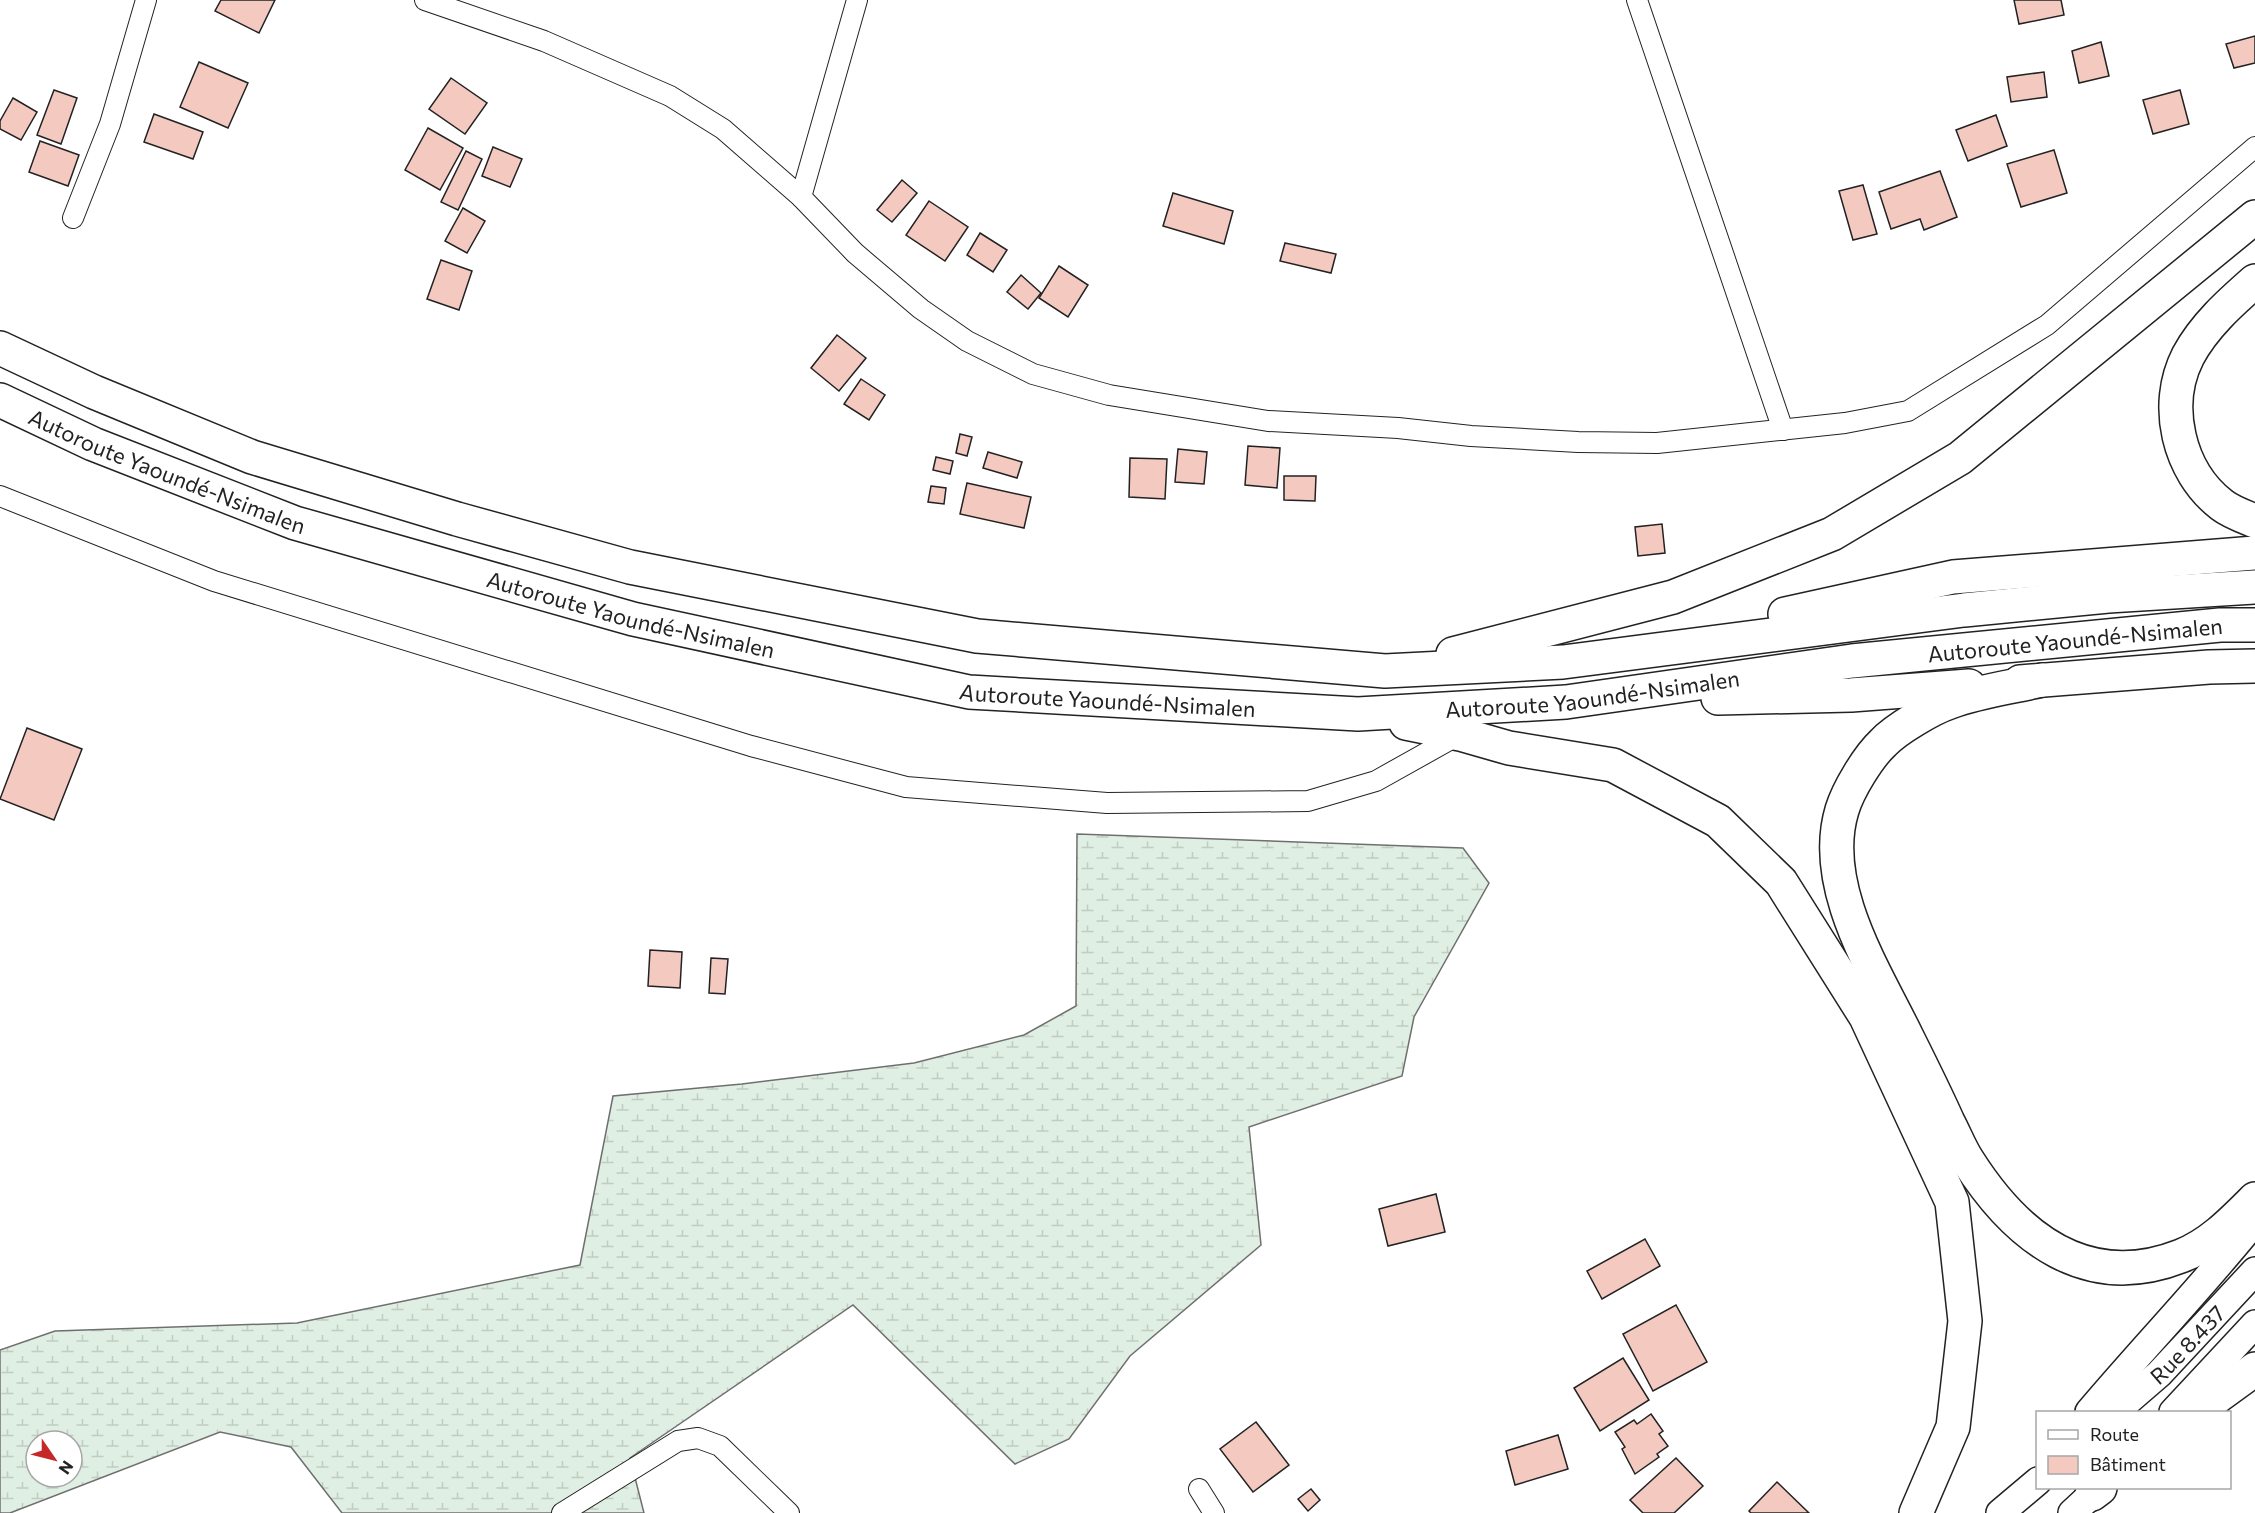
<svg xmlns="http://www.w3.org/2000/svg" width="2255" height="1513" font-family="Commissioner,sans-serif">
	<defs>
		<pattern id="wetland-marsh" width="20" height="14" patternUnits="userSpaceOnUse" patternTransform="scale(1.5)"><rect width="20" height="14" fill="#e0efe3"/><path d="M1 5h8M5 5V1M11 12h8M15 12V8" fill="none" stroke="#c0cdc2"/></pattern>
	</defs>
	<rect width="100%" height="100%" fill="#fff"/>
	<path fill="url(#wetland-marsh)" stroke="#6f6f6f" stroke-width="1.5" fill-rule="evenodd" d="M1077 834 1463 848 1489 883 1414 1017 1402 1076 1249 1127 1261 1245 1130 1356 1069 1439 1015 1464 853 1305 630 1458 644 1513H342L291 1447 220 1432 10 1513H0V1350L55 1331 297 1323 580 1265 613 1096 742 1084 914 1063 1024 1035 1076 1006ZM36 1441H72V1477H36Z"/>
	<g fill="#f3c9c0" stroke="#222" stroke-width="1.5">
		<path d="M221 0H275L259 33 215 11Z"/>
		<path d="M2014 0H2061L2064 15 2019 24Z"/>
		<path d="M2255 36V63L2234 68 2226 44Z"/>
		<path d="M2101 42 2109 76 2079 83 2072 51Z"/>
		<path d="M199 62 248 83 228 128 180 107Z"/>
		<path d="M2044 72 2047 97 2011 102 2007 77Z"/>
		<path d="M451 78 487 103 465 134 429 109Z"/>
		<path d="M54 90 77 98 61 144 37 135Z"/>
		<path d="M2180 90 2189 124 2153 134 2143 100Z"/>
		<path d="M13 98 37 112 21 140 0 129V121Z"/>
		<path d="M154 114 203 132 193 159 144 142Z"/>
		<path d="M1996 115 2007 146 1968 161 1956 130Z"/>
		<path d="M428 128 463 148 440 190 405 170Z"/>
		<path d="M40 141 79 155 68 186 29 172Z"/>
		<path d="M493 147 522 159 510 187 482 176Z"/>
		<path d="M2054 150 2067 193 2021 207 2007 164Z"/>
		<path d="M466 151 482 159 458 210 441 202Z"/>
		<path d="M1940 171 1957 217 1924 230 1920 219 1891 229 1879 192Z"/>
		<path d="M902 180 917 193 892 222 877 210Z"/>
		<path d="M1863 185 1877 234 1853 240 1839 191Z"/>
		<path d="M1173 193 1233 211 1224 244 1163 226Z"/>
		<path d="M929 201 968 227 945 261 906 235Z"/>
		<path d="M463 208 485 221 467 253 445 241Z"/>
		<path d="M980 233 1007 250 993 272 967 255Z"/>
		<path d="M1285 243 1336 254 1331 273 1280 261Z"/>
		<path d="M441 260 472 271 459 310 427 299Z"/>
		<path d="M1059 266 1088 285 1068 317 1039 298Z"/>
		<path d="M1021 275 1041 293 1028 309 1007 292Z"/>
		<path d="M837 335 866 358 839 391 811 368Z"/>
		<path d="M861 379 885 395 869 420 844 404Z"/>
		<path d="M960 434 972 437 967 456 956 453Z"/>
		<path d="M1248 446 1280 448 1277 488 1245 485Z"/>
		<path d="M1178 449 1207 452 1204 484 1175 482Z"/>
		<path d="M988 452 1022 462 1017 478 983 468Z"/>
		<path d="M936 457 953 461 950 474 933 470Z"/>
		<path d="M1130 458 1167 459 1165 499 1129 497Z"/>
		<path d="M1284 476H1316L1315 501 1284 500Z"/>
		<path d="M967 483 1031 497 1024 528 960 514Z"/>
		<path d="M931 486 946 488 944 504 928 502Z"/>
		<path d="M1662 524 1665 553 1638 556 1635 527Z"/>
		<path d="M27 728 82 749 54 820 0 799Z"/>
		<path d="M650 950 682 952 680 988 648 986Z"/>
		<path d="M711 958 728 959 725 994 709 993Z"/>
		<path d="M1436 1194 1445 1232 1388 1246 1379 1209Z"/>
		<path d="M1645 1239 1660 1266 1602 1299 1587 1271Z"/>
		<path d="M1676 1305 1707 1362 1653 1391 1623 1334Z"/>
		<path d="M1623 1358 1649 1400 1600 1431 1574 1388Z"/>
		<path d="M1651 1414 1663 1431 1659 1434 1668 1446 1657 1454 1659 1457 1635 1474 1622 1449 1625 1447 1615 1432 1634 1420 1637 1424Z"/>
		<path d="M1256 1422 1289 1465 1253 1492 1220 1449Z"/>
		<path d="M1558 1435 1568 1469 1515 1485 1506 1451Z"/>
		<path d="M1676 1458 1703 1486 1674 1513H1643L1630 1500Z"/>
		<path d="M1777 1482 1809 1513H1751L1749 1511Z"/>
		<path d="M1311 1489 1320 1500 1308 1511 1298 1499Z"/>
	</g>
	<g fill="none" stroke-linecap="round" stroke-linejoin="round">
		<defs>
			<g id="minor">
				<path d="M425 0 544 41 670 96 723 129 801 197 855 253 921 309 967 341 1033 374 1109 395 1268 421 1398 428 1471 436 1578 442 1657 443 1845 423 1908 411 2047 325 2255 147"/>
				<path d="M1637 0 1783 430"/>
				<path d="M801 197 857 0"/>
				<path d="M73 218 110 124 146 0"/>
				<path d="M0 496 214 581 751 746 906 787 1107 803 1308 801 1376 781 1460 734"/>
				<path d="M1199 1489 1214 1513"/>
				<path d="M562 1513 678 1441 698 1438 720 1446 789 1513"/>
			</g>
			<g id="secondary">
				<path d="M2089 1412C2143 1348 2202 1287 2255 1221"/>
				<path id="s1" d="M2115 1412 2159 1374 2255 1271"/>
				<path d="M2173 1412 2255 1324"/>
				<path d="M2000 1513 2038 1481"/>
				<path d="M2072 1513 2099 1488"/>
			</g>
			<g id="motorway">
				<path d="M2255 281C2230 303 2204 326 2188 356 2163 405 2178 471 2222 505 2231 512 2245 517 2255 521"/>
				<path d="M0 348 94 392 252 457 457 519 630 567 977 636 1385 671 1563 662 1964 610 2108 596 2255 587"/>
				<path id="s2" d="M0 400 93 444 295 523 633 619 969 692 1358 714 1566 702 1852 661 2220 625H2255"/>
				<path d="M1785 614 1953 577 2255 553"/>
				<path d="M1453 654 1673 597 1832 534 1960 458 2255 217"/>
				<path d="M2042 680C2012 687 1979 691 1950 702 1932 708 1896 729 1883 743 1868 757 1848 790 1842 810 1819 886 1875 971 1907 1037 1921 1065 1935 1093 1948 1122 1955 1135 1960 1149 1968 1161 2017 1238 2087 1293 2181 1256 2210 1245 2233 1221 2255 1199"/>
				<path d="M2020 682 2209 667 2255 666"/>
				<path d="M1718 698 1851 695 1969 686"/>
				<path d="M1406 723 1460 734 1509 748 1613 765 1718 821 1781 882 1866 1017 1952 1202 1965 1321 1953 1427 1916 1513"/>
				<path d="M2196 1412 2255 1369"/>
				<path d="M2092 1494 2100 1488"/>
			</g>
		</defs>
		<use href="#minor" stroke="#222" stroke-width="22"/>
		<use href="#secondary" stroke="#222" stroke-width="30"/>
		<use href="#motorway" stroke="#222" stroke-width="36"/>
		<use href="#minor" stroke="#fff" stroke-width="20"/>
		<use href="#secondary" stroke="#fff" stroke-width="27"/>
		<use href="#motorway" stroke="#fff" stroke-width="33"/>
	</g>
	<g text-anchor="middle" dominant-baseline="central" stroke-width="4.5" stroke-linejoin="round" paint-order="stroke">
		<g font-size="22" fill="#222" stroke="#fff">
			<text stroke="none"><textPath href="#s2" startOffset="182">Autoroute Yaoundé-Nsimalen</textPath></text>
			<text stroke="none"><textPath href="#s2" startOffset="668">Autoroute Yaoundé-Nsimalen</textPath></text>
			<text stroke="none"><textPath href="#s2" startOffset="2126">Autoroute Yaoundé-Nsimalen</textPath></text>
			<text stroke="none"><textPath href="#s2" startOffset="1640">Autoroute Yaoundé-Nsimalen</textPath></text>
			<text stroke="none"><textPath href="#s2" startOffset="1154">Autoroute Yaoundé-Nsimalen</textPath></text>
			<text stroke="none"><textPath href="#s1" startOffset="99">Rue 8.437</textPath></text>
		</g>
	</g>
	<rect x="2036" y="1411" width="195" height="78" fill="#ffffff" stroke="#a7a7a7" stroke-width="1.5"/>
	<rect x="2048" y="1430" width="30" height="9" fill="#ffffff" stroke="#a7a7a7" stroke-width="1.5"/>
	<text x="2090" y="1441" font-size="18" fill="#222222">Route</text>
	<rect x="2048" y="1456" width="30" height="18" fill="#f3c9c0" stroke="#a7a7a7" stroke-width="1.5"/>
	<text x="2090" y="1471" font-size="18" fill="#222222">Bâtiment</text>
	<g transform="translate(54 1459) rotate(125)"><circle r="28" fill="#ffffff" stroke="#a7a7a7" stroke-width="1.5"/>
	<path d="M0-4.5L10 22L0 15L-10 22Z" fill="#c62828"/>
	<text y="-9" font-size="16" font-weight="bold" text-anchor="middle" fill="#222222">N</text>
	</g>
</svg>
